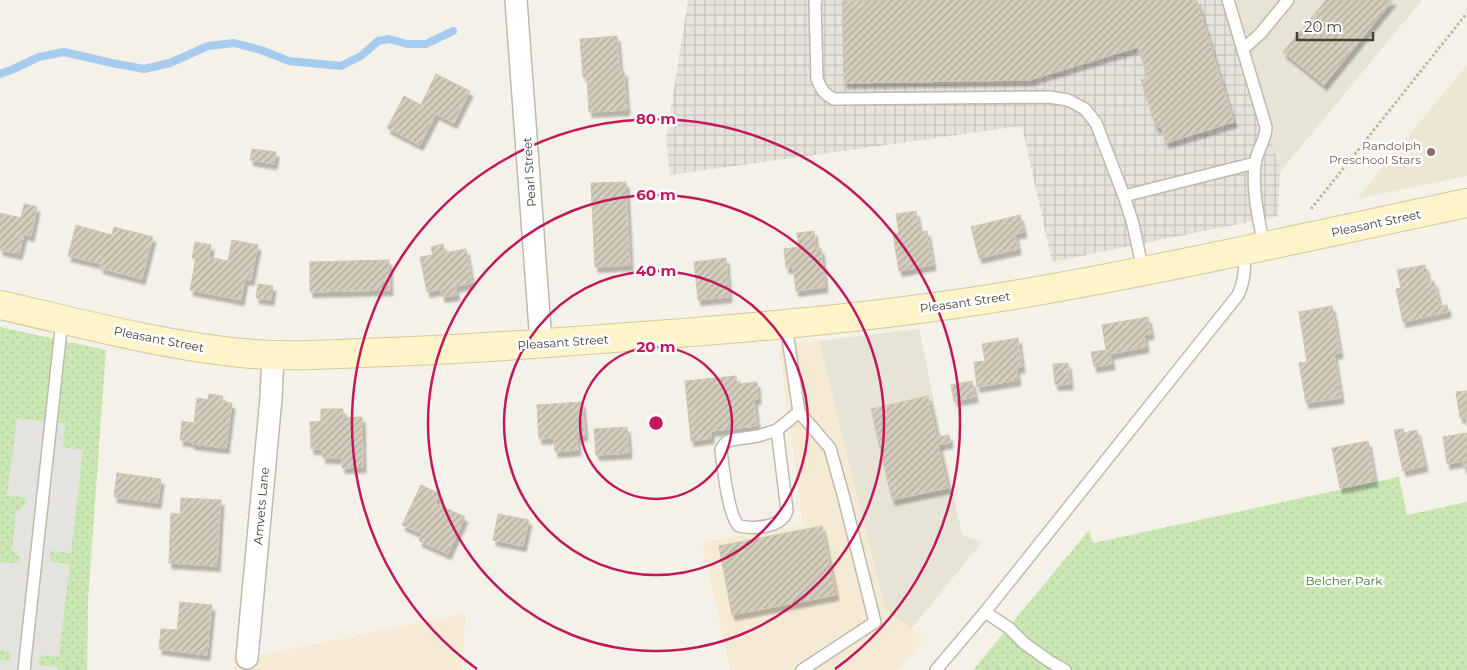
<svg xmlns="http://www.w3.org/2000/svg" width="1467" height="670" font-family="Montserrat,sans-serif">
	<defs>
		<pattern id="industrial-grid" width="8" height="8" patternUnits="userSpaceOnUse" patternTransform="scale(1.25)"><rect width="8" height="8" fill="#e6e3dd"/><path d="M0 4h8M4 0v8" fill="none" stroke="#c7c4be"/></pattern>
		<pattern id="park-dots" width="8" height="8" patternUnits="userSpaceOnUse" patternTransform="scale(1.25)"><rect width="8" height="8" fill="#cae7b2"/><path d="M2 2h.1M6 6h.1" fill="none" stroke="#afc79a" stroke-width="1.8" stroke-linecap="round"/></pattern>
		<pattern id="building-hatch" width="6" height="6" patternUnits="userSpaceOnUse" patternTransform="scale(1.25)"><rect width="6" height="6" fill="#d5cebe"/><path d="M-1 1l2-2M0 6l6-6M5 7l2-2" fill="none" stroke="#afa99b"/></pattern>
		<filter id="shadow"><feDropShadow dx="3" dy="5.5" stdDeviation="1" flood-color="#0004"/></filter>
	</defs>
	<rect width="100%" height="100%" fill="#f4f1e8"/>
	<g fill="#e7e4d6">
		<path d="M1235 0H1422L1280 172Z"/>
		<path d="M919 329 962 535 982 542 911 629 885 608 819 341Z"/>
	</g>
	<g fill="#f5ead4">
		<path d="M819 341 885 608 924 639 898 670H730L702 542 803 525 779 345Z"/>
		<path d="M466 613 462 670H234V661Z"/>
	</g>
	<path fill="url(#industrial-grid)" d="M688 0H1235L1280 172 1278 216 1052 262 1022 126 670 175 666 140Z"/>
	<path fill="#ece7d2" d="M1467 65V176L1357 199 1414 129Z"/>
	<g fill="url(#park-dots)">
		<path d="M0 327 106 350 88 600 87 670H0Z"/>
		<path d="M1399 477 1407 515 1467 502V670H973L1089 530 1093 543Z"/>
	</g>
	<path fill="#e5e3e0" d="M17 418 65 423 63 446 66 448 83 450 71 553 52 551 49 556 50 560 52 562 70 564 59 657 40 655 38 661 40 665 58 667V670H0V660L9 661 11 658 10 652 0 650V562L16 563 20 561V557L12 550 16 511 26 504 27 502 26 498 23 497 7 496Z"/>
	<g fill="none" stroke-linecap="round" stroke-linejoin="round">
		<path stroke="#a6cbef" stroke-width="8" d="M0 74 11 70 39 57 64 52 112 63 144 69 170 63 208 46 234 43 261 50 289 61 341 66 361 56 378 41 389 39 407 44H426L453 31"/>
	</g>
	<g fill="url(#building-hatch)" stroke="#d0c6b1" filter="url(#shadow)">
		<path d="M893 0H1197L1234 122 1166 143 1161 126 1156 128 1141 80 1148 78 1138 47 1030 80 844 83 842 1Z"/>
		<path d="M1326 0H1393L1324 85 1283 52Z"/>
		<path d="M617 36 620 71H624L627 110 589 112 587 77H583L580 39Z"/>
		<path d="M436 74 470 91 454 123 436 114 420 145 387 128 404 96 421 105Z"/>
		<path d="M252 149 276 152 274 164 250 160Z"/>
		<path d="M626 182 630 265 595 267 591 183Z"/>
		<path d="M24 204 37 207 31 236 24 234 19 254 0 250V213L21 218Z"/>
		<path d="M916 211 920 232 927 231 933 265 899 271 893 234 899 233 896 214Z"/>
		<path d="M1020 215 1024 232 1015 234 1018 249 979 258 971 227Z"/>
		<path d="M76 225 112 235 114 227 153 237 142 279 100 268 101 264 68 256Z"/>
		<path d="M814 231 816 249 821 248 825 287 796 291 793 267 786 268 784 249 799 247 797 233Z"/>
		<path d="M232 240 258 245 251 280 245 279 241 300 190 290 196 258H192L195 242 211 245 209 257 228 261Z"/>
		<path d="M443 244 445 253 466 249 472 283 455 287 457 295 442 297 441 289 427 292 420 257 433 255 431 247Z"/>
		<path d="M726 258 729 297 698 300 694 262Z"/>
		<path d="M389 260 390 290 310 292V262Z"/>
		<path d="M1425 265 1429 282 1434 281 1440 306 1447 305 1448 312 1403 322 1396 289 1401 288 1397 270Z"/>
		<path d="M258 284 273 286 271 300 256 298Z"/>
		<path d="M1332 306 1340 353 1334 354 1341 398 1306 403 1299 363 1307 362 1299 312Z"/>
		<path d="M1148 317 1151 334 1144 335 1146 347 1110 354 1112 364 1094 367 1091 352 1106 350 1102 325Z"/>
		<path d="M1018 338 1022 367 1016 368 1018 380 977 387 974 362 985 361 982 344Z"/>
		<path d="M1068 363 1070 384 1055 385 1053 364Z"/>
		<path d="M736 376 737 384 757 382 758 399H754L757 426 711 431V438L691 441 685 381Z"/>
		<path d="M972 381 975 397 954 401 951 385Z"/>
		<path d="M1467 391V426L1465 417 1460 418 1456 392Z"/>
		<path d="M209 394 223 396 222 402 232 403 226 448 192 444V442L180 440 182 421 194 423 197 398 208 400Z"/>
		<path d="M928 396 937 437 949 435 950 443 938 445 948 488 892 500 871 409Z"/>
		<path d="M582 402 585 435 577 436 578 450 555 452 554 438 539 439 537 405Z"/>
		<path d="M321 409H343V418L362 417 363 467 342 468V458H323L322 449H311L310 422 321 421Z"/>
		<path d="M627 427 629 453 596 455 594 429Z"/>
		<path d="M1403 429 1404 433 1417 430 1425 466 1403 471 1394 430Z"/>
		<path d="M1467 433V468L1464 469 1463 461 1447 464 1443 437Z"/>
		<path d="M1368 441 1375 481 1340 488 1332 448Z"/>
		<path d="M117 473 161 479 158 503 114 497Z"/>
		<path d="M421 485 440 494 435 503 465 517 448 554 419 541 422 534 402 525Z"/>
		<path d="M181 498 221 500 217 566 169 563 171 513 180 514Z"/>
		<path d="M498 514 529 520 523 546 493 540Z"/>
		<path d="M822 526 836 595 732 615 719 546Z"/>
		<path d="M180 602 212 605 207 655 159 649 161 629 177 630Z"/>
	</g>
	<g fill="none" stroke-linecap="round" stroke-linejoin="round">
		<defs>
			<g id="lane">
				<path d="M816 0 815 3 817 79C821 89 824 94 834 99L1049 97 1068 100 1085 109 1096 123 1124 196 1133 224 1143 271"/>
				<path d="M1228 0 1266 127C1266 141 1256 151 1255 165 1252 192 1259 220 1264 246"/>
				<path d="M1243 49 1260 34 1288 0"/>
				<path d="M1124 196 1255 163"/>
				<path d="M786 325 799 412 830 448 844 498 875 622 802 670"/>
				<path d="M777 430 758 436 731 440C725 442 723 445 721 450 723 466 728 516 739 526 754 529 783 528 787 510L777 430 799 412"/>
				<path d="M985 612 1009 628 1024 643 1049 661 1065 670"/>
				<path d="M24 670 62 320"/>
				<path d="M936 670 985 612 1238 295C1245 280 1246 266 1243 250"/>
			</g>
			<g id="street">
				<path d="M516 0 541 343"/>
				<path d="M247 658 271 398 273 355"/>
			</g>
			<path id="secondary" d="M0 305C80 323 160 345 241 353 281 357 321 355 360 353 427 351 495 347 561 342 713 331 864 320 1014 295 1166 269 1316 235 1467 203"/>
		</defs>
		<use href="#lane" stroke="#bfbaab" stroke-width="14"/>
		<use href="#street" stroke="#bfbaab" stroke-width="24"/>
		<use href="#secondary" stroke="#d2c899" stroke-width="30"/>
		<path stroke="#c0b79c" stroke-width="3" stroke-dasharray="2.5 2.5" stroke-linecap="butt" d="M1311 209 1467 13"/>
		<use href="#lane" stroke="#fff" stroke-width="11"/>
		<use href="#street" stroke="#fff" stroke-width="21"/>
		<use href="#secondary" stroke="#fdf5c9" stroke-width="28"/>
	</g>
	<g fill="none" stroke="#c2185b" stroke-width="2.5">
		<circle cx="656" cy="423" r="76"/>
		<circle cx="656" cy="423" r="152"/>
		<circle cx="656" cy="423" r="228"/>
		<path d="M477 669A304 304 0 1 1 835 669"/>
	</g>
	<circle fill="#8d6e63" stroke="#fff" stroke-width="2" cx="1431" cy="152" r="5"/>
	<g text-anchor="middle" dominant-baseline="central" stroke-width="5" stroke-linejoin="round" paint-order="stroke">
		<g font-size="12" fill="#785e54" stroke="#fff" text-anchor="end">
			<text x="1421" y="145">Randolph<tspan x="1421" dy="14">Preschool Stars</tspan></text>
		</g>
		<g font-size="12" fill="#474237" stroke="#fff">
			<text transform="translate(529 172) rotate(-94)">Pearl Street</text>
			<text transform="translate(1376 223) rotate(-12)">Pleasant Street</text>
			<text transform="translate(965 302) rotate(-8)">Pleasant Street</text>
			<text transform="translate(159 339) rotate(11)">Pleasant Street</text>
			<text transform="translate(563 342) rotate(-4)">Pleasant Street</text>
			<text transform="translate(261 506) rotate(-85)">Amvets Lane</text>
		</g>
		<g font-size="12" fill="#42782b" stroke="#fff">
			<text x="1344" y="580">Belcher Park</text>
		</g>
	</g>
	<circle cx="656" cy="423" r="8" fill="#c2185b" stroke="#fff" stroke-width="2.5"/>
	<g font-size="15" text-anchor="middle" font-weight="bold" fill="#c2185b" stroke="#fff" stroke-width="5" stroke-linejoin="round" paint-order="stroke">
		<text x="656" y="124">80 m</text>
		<text x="656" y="200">60 m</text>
		<text x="656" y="276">40 m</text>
		<text x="656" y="352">20 m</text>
	</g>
	<path d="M1297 32v8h76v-8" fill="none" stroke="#474237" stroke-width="2.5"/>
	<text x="1304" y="32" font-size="15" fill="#474237" stroke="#ffffff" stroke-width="4" paint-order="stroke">20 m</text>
</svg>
